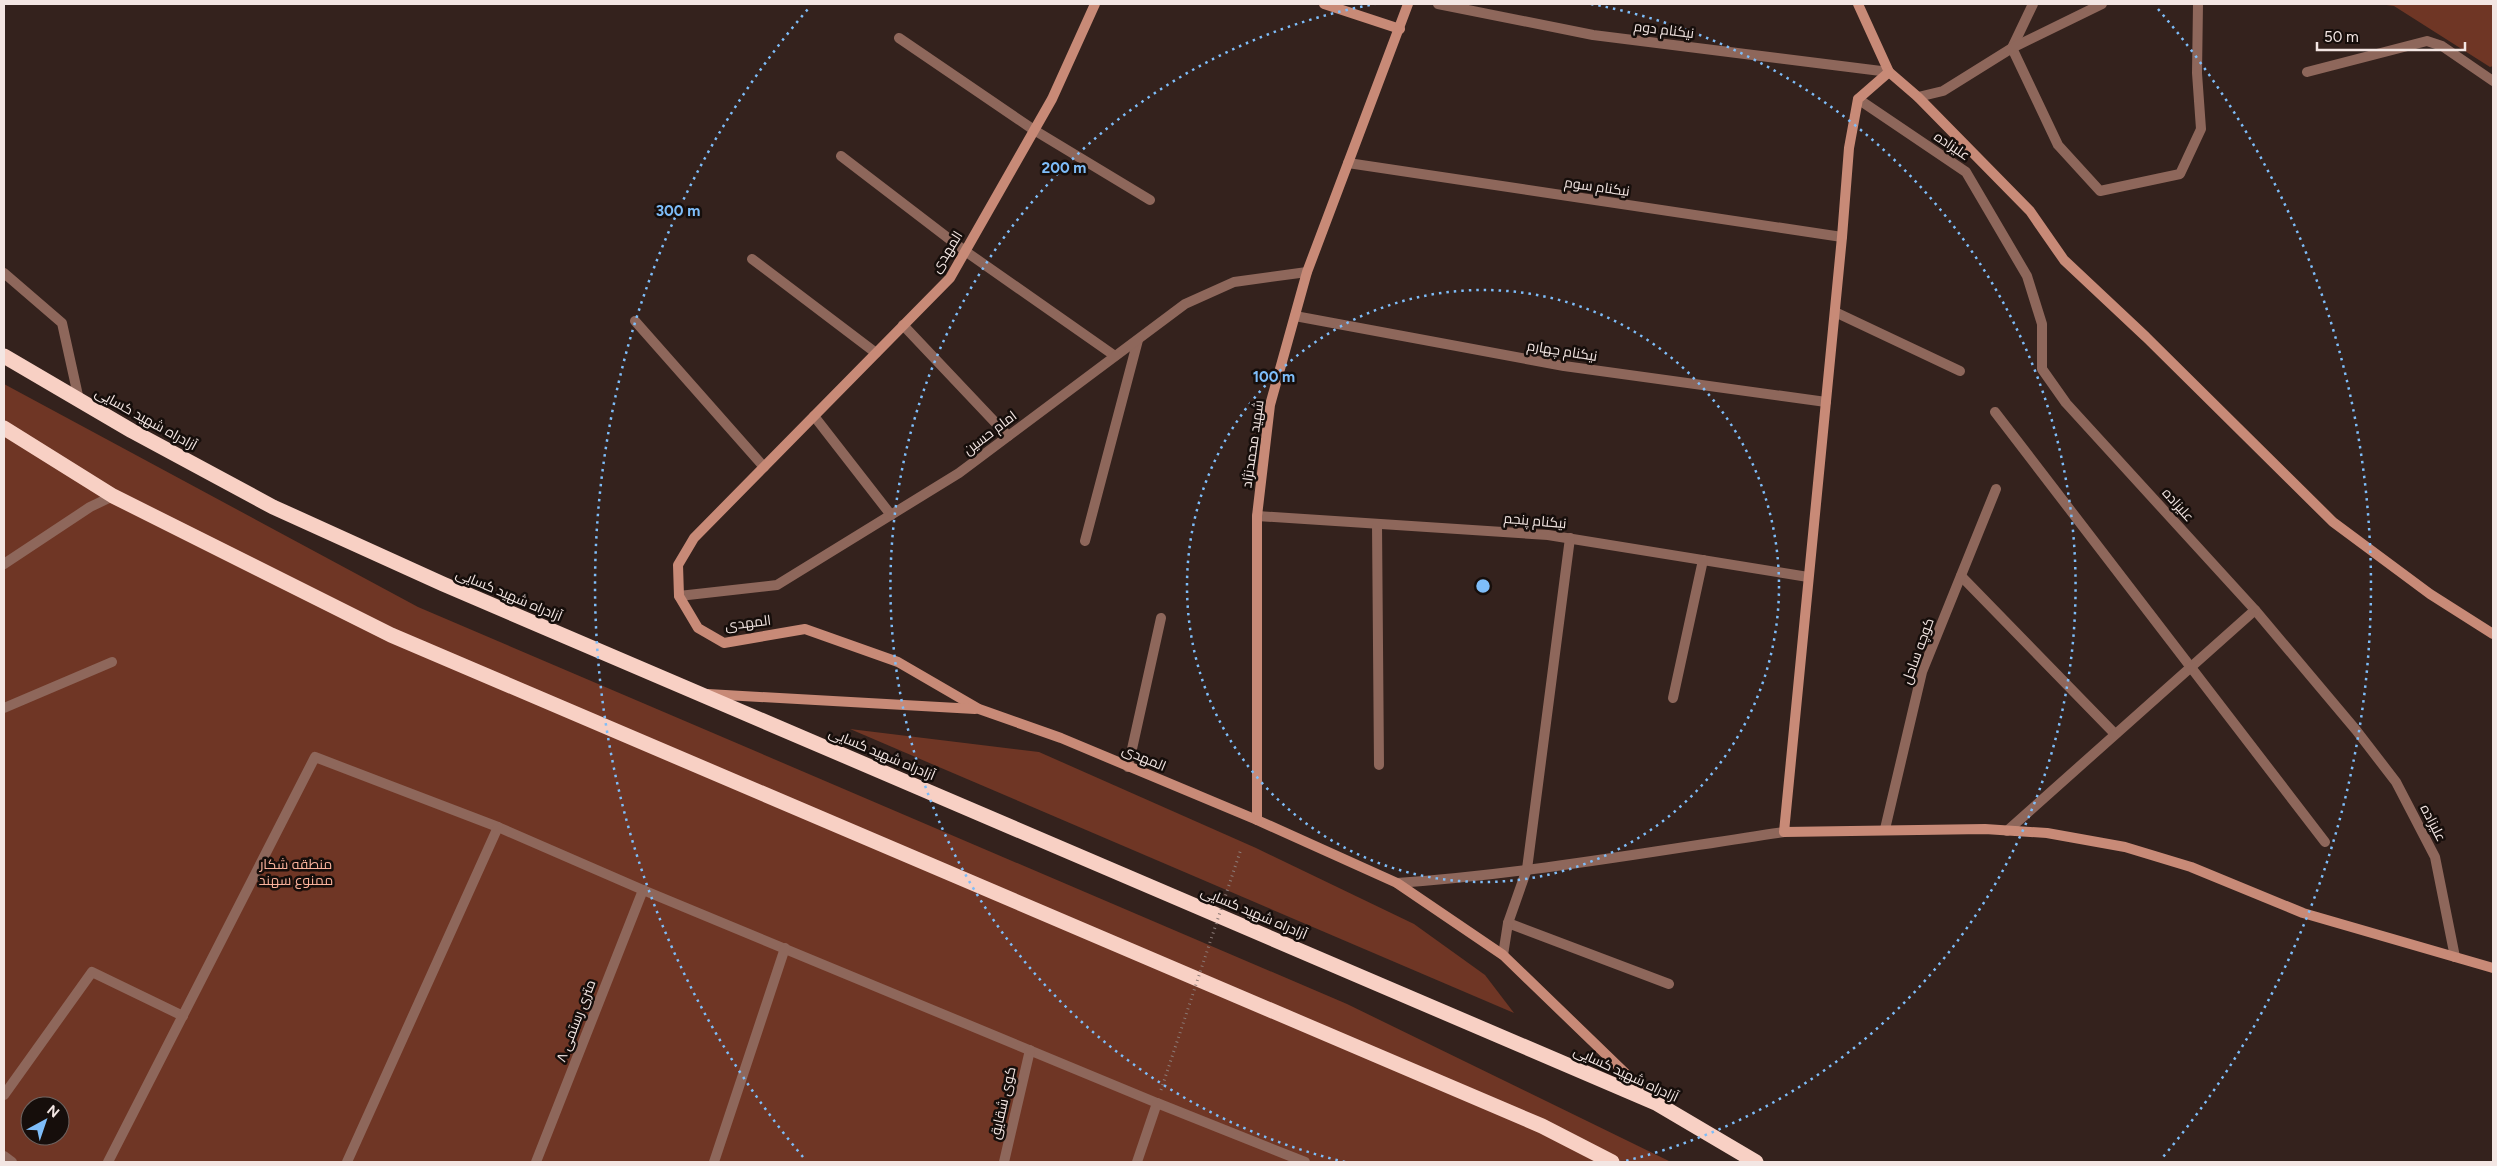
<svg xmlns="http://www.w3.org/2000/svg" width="2497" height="1166" font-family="Figtree,Cairo,sans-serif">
	<rect width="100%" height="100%" fill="#34221d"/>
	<g fill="#6f3625" fill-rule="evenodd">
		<path d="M2379 4H2493V66L2490 67 2394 6Z"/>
		<path d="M4 384 418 607 1347 1004 1671 1162H4ZM30 1106H60V1136H30Z"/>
		<path d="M850 729 1039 752 1256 848 1414 924 1485 975 1514 1013Z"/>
	</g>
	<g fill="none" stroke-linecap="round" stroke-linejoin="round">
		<g stroke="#8e675b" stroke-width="10">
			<path d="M1348 163 1842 237"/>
			<path d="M1295 316 1564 366 1826 402"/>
			<path d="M4 564 90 507 113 496"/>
			<path d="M4 708 112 662"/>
			<path d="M4 1095 92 972 183 1016"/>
			<path d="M4 1156 12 1162"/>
			<path d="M108 1162 315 757 498 827 643 890 1157 1103"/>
			<path d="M347 1162 498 827"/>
			<path d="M536 1162 643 890"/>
			<path d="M714 1162 785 948"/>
			<path d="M1004 1162 1030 1050"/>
			<path d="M1137 1162 1157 1103 1305 1162"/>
		</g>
		<g stroke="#8e675b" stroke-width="10">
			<path d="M1438 4 1593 35 1889 72"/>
			<path d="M2033 4 2012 48 2058 145 2100 191 2180 174 2201 129 2197 73 2198 4"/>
			<path d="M899 38 1034 130 1150 200"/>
			<path d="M2307 72 2427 41 2442 46 2493 81"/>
			<path d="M1918 97 1943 91 2012 48 2102 4"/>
			<path d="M1858 99 1966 172 2027 276 2042 324V369L2066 403 2255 610 2356 730 2396 782 2435 857 2455 957"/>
			<path d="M841 156 965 251 1115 356"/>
			<path d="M752 259 876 353"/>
			<path d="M4 273 62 323 79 400"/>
			<path d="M1835 312 1960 371"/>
			<path d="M635 321 764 467"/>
			<path d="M903 325 1008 436"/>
			<path d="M1995 412 2325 842"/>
			<path d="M814 416 891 515"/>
			<path d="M1257 516 1548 535 1808 577"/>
			<path d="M1377 524 1379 765"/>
			<path d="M1085 541 1138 340"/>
			<path d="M1961 576 2115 734"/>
			<path d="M679 596 777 585 959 473 1185 304 1234 282 1307 272"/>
			<path d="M1673 698 1703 560"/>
			<path d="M1128 767 1161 618"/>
			<path d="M1885 829 1922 672 1996 489"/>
			<path d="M2007 831 2255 610"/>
			<path d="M1397 883C1526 874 1655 851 1784 832"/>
			<path d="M1508 923 1669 984"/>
			<path d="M1503 955 1508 923 1527 869 1570 538"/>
		</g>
		<g stroke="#c88a77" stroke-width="10">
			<path d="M1095 4 1052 99 950 278 694 538 678 565 679 596 698 628 724 643 805 629 898 662 979 709 1061 738 1257 820 1397 883 1503 955 1650 1097"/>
			<path d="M1324 4 1400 29"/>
			<path d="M1858 4 1889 72 1918 97 2030 211 2064 260 2146 337 2333 522 2430 594 2493 634"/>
			<path d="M1889 72 1858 99 1849 148 1842 237 1784 832 1985 829 2047 833 2125 847 2191 867 2303 913 2493 968"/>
			<path d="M708 694 975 709"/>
			<path d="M1257 820V516L1270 405 1307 272 1408 4"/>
		</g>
		<g stroke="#f8d0c4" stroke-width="15">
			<path d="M4 356 132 431 273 507 443 584 1656 1103 1756 1162"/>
			<path d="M4 428 113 496 391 635 1542 1126 1612 1162"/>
		</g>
		<path stroke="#8b7b77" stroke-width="3" stroke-dasharray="1 4" stroke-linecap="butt" d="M1161 1090 1241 849"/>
	</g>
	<g fill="none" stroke="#7ebdf9" stroke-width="2.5" stroke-dasharray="2.5 5">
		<circle cx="1483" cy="586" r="296"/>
		<path d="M1345 1162A592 592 0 0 1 1375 4M1591 4A592 592 0 0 1 1621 1162"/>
		<path d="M803 1157A888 888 0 0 1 808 9M2158 9A888 888 0 0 1 2163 1157"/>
	</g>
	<g text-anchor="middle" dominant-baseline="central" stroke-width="5" stroke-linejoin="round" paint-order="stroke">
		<g font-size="14" fill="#f3e6e3" stroke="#160e0b">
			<text transform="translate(1664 30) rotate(7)">نیکنام دوم</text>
			<text transform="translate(1952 146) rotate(34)">علیزاده</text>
			<text transform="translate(1597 187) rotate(8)">نیکنام سوم</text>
			<text transform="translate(947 252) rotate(-58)">المهدی</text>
			<text transform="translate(1562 351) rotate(9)">نیکنام چهارم</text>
			<text transform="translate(146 419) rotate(29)">آزادراه شهید کسایی</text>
			<text transform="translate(990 433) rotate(-37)">امام حسین</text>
			<text transform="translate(1253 444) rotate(-82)">شهید محمدنژاد</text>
			<text transform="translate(2178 505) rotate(48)">علیزاده</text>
			<text transform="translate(1535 521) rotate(5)">نیکنام پنجم</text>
			<text transform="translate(509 595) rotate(23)">آزادراه شهید کسایی</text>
			<text transform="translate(748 623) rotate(-7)">المهدی</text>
			<text transform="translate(1918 651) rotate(-70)">کوچه ساحل</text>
			<text transform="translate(882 754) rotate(23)">آزادراه شهید کسایی</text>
			<text transform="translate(1144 758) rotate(23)">المهدی</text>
			<text transform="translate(2433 823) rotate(63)">علیزاده</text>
			<text transform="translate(1254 913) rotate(23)">آزادراه شهید کسایی</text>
			<text transform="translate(576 1021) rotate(-69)">۸ متری رستمی</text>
			<text transform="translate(1626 1074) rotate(25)">آزادراه شهید کسایی</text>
			<text transform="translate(1003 1103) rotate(-77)">کوی شقایق</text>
		</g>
		<g font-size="14" fill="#fab29c" stroke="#160e0b">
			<text x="296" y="864">منطقه شکار<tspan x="296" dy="16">ممنوع سهند</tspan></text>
		</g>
	</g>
	<circle cx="1483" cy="586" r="8" fill="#7ebdf9" stroke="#160e0b" stroke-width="2.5"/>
	<g font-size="15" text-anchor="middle" font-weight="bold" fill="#7ebdf9" stroke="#160e0b" stroke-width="5" stroke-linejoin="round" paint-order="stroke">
		<text x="1064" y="173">200 m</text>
		<text x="678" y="216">300 m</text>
		<text x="1274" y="382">100 m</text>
	</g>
	<rect width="2497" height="1166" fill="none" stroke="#f3e6e3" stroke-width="10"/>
	<g transform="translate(45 1121) rotate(40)"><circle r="24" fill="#160e0b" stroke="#6e6461"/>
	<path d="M0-4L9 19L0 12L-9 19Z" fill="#7ebdf9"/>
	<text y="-8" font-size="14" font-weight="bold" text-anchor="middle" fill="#f3e6e3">N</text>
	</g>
	<path d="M2317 42v8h148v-8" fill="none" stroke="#f3e6e3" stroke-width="2.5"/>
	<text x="2324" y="42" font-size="15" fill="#f3e6e3" stroke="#160e0b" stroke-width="4" paint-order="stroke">50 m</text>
</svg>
